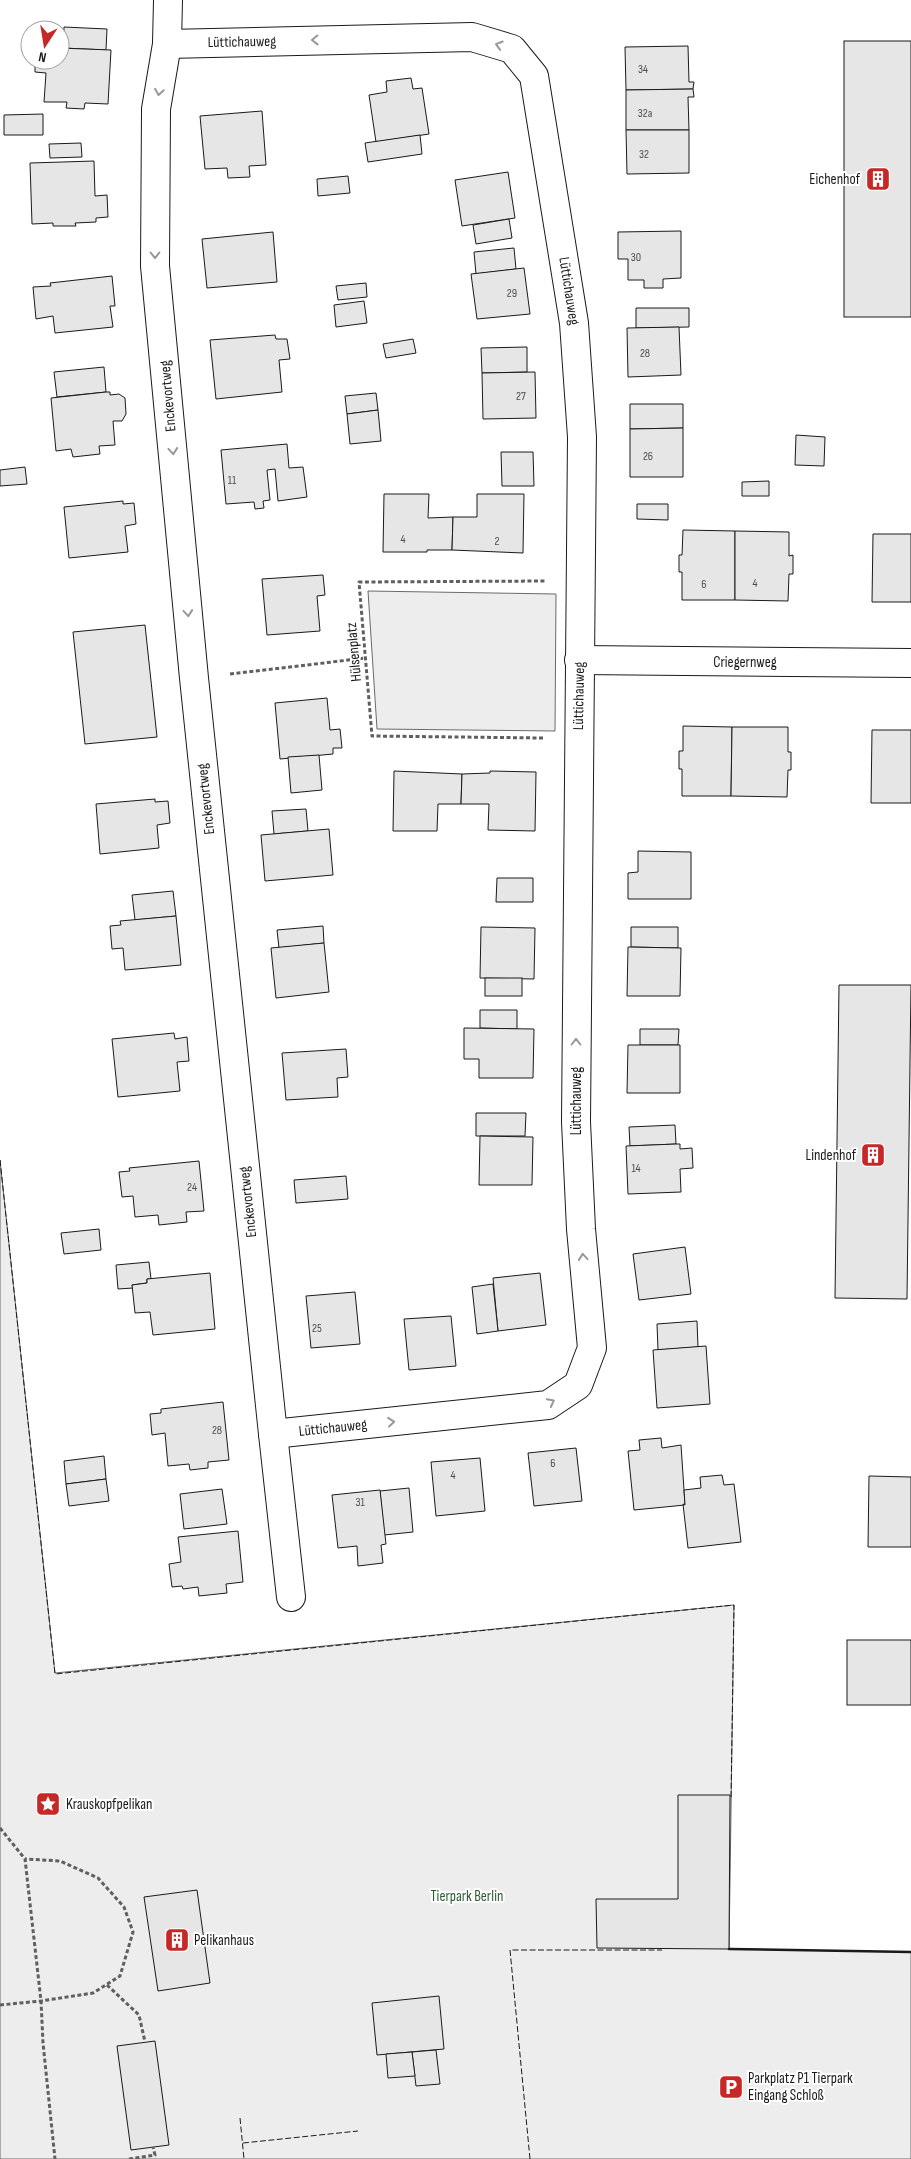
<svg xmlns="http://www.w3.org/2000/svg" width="911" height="2159" font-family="'Sofia Sans Condensed',sans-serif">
	<rect width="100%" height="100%" fill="#fff"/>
	<g fill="#ededed" stroke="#6a6a6a">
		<path d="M368 591 556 594 555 731 377 729Z"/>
		<path d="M0 1160 55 1673 734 1605 729 1949 911 1952V2159H0Z"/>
	</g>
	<g fill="#e6e6e6" stroke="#1a1a1a">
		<path d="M64 27 107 29 106 50 63 48Z"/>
		<rect x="844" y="41" width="67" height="276"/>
		<path d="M688 46 689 82H694L693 89 626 90 625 47Z"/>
		<path d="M60 48 111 50 108 104 85 103 84 109 66 108 67 102H44L46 73 35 72V60H60Z"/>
		<path d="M411 78 413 89 422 88 429 134 376 142 369 95 387 92 386 81Z"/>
		<path d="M693 89 694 97H688L689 130H626V90Z"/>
		<path d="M262 111 266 165 249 166 250 177 228 178 227 168 205 169 200 116Z"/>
		<path d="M43 114V135H4V115Z"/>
		<path d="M626 130H689V173L627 174Z"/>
		<path d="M420 135 422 154 368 162 365 143Z"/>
		<path d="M81 143 82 157 50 158 49 144Z"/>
		<path d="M94 161 95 196 107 195 108 217 96 218V222L75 223 76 226H53V223L32 224 30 163Z"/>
		<path d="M508 172 515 218 462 226 455 180Z"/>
		<path d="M348 176 350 193 318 196 317 179Z"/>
		<path d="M509 219 512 238 476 244 473 225Z"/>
		<path d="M681 231V278L663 279V288H644V280H628V259H618V232Z"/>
		<path d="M273 232 277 282 207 288 202 239Z"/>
		<path d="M514 248 516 269 476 274 474 252Z"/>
		<path d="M524 268 530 314 477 319 471 274Z"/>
		<path d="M112 276 115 306H110L113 327 55 333 53 316 36 319 33 287 51 286 50 283Z"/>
		<path d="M366 283 367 297 338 300 336 286Z"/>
		<path d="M364 301 367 323 336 327 334 305Z"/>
		<path d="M636 308H689V327L636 328Z"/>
		<path d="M679 327 681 375 628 377 627 328Z"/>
		<path d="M275 335 276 339H287L290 359 279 360 282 392 216 399 210 340Z"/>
		<path d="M413 339 416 353 386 358 383 344Z"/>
		<path d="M527 347V372L482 373 481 348Z"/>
		<path d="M104 367 106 392 57 397 54 372Z"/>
		<path d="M535 372 536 418 483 419 482 373Z"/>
		<path d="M106 392H110V395L119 394 125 398 126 414 122 421H113L115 445 99 446 100 454 73 457 71 449 56 451 51 398Z"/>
		<path d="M376 393 378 410 347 414 345 396Z"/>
		<path d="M630 404H683V428L630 429Z"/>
		<path d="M378 410 381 441 350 444 347 414Z"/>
		<path d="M683 428V477H630V429Z"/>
		<path d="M796 435 825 437 824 466 795 465Z"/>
		<path d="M287 444 289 468 303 467 307 497 278 501 275 469 267 470 270 500 263 501 264 508 255 509 254 502 226 504 221 450Z"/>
		<path d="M501 452H533L534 486H502Z"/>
		<path d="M25 467 27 484 0 486V470Z"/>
		<path d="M769 481V496H742V482Z"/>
		<path d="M384 494H429L428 518 453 517 452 550H427V552H383Z"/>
		<path d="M477 494H524L523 553 452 550 453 517H477Z"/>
		<path d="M123 501V504L134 503 136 524 125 526 128 552 69 558 64 507Z"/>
		<path d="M637 504H668V520L637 519Z"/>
		<path d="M683 530 735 531V600H682V572H679V555H682Z"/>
		<path d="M735 531 789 532V556L793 555V574H789L788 601 735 600Z"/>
		<path d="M873 534H911V602H872Z"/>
		<path d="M323 575 325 595 317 596 320 631 267 635 262 579Z"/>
		<path d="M145 625 157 737 85 744 73 632Z"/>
		<path d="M327 698 330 730 340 729 342 748H333V754L280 759 275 703Z"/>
		<path d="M683 726 732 727 731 796H682V769H679V751H683Z"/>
		<path d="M732 727H788V752H791V770H788L787 797 731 796Z"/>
		<path d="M872 730H911V803H871Z"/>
		<path d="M319 755 322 790 291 793 288 757Z"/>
		<path d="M394 771 462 774 461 804H438L437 831H393Z"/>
		<path d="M490 771 536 772 535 831 488 830 489 804H461L462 774 490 773Z"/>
		<path d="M155 799V802L168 801 170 823 157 825 159 848 100 854 96 804Z"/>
		<path d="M306 809 308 831 274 834 272 811Z"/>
		<path d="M329 829 333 875 265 881 261 835Z"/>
		<path d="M638 851 691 852V899H628V873L638 872Z"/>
		<path d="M497 878H533V902H496Z"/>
		<path d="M173 891 176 916 135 920 132 895Z"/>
		<path d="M176 916 181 965 125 970 123 948 112 949 110 926 121 925 120 921Z"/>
		<path d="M323 926 324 943 279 948 277 930Z"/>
		<path d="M481 927 535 928 534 979 480 978Z"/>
		<path d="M631 927H678V948L631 947Z"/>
		<path d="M324 943 329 992 276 998 271 948Z"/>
		<path d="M628 947 681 948 680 996H627Z"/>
		<rect x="485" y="978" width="37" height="18"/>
		<path d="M839 985H911L907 1299 835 1298Z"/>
		<path d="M480 1010H517V1029L480 1028Z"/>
		<path d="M464 1028 534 1029 533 1078H479V1059H464Z"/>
		<path d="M640 1029H679L678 1045H640Z"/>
		<path d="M174 1033 175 1039 187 1037 189 1061 177 1062 180 1091 118 1097 112 1039Z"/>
		<path d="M628 1045H680V1093H627Z"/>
		<path d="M346 1049 348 1077 337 1078 338 1097 286 1100 282 1053Z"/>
		<path d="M476 1113H526L525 1136H476Z"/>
		<path d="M675 1125 676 1144 630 1146 629 1127Z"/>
		<path d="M480 1136 533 1137 532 1185H479Z"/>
		<path d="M676 1144H680V1149L692 1148 693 1168 680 1169 681 1192 628 1194 626 1146Z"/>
		<path d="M199 1161 204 1211 186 1212 187 1222 159 1225 158 1215 135 1217 133 1196 122 1197 119 1172 130 1171 129 1168Z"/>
		<path d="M346 1176 348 1199 296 1203 294 1180Z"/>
		<path d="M99 1229 101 1250 64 1254 61 1233Z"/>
		<path d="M685 1247 691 1294 639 1300 633 1254Z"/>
		<path d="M149 1262 151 1279H147V1283L132 1285 133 1288 118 1289 116 1265Z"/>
		<path d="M210 1273 215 1329 153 1335 150 1312 135 1313 132 1285 147 1283V1279Z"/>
		<path d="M540 1273 546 1325 498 1331 493 1278Z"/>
		<path d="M493 1284 498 1331 477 1334 472 1287Z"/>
		<path d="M355 1292 360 1344 311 1348 306 1296Z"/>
		<path d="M451 1316 456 1366 409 1370 404 1319Z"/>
		<path d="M697 1321 698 1347 658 1350 657 1324Z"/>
		<path d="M706 1346 710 1404 657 1408 653 1350Z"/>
		<path d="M223 1402 229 1460 208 1462V1468L190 1470 189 1464 168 1466 165 1433 152 1435 150 1414 161 1413V1409Z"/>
		<path d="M661 1438 662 1448 681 1445 685 1505 634 1510 628 1451 640 1450 639 1440Z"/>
		<path d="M576 1448 582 1501 534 1506 528 1453Z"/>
		<path d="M104 1456 106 1479 66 1484 64 1461Z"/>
		<path d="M480 1458 485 1511 436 1516 431 1462Z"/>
		<path d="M722 1475 724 1485 734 1484 741 1542 688 1548 683 1504 685 1505 684 1490 701 1488 700 1477Z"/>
		<path d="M869 1476 911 1477V1547H868Z"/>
		<path d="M106 1479 109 1501 69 1506 66 1484Z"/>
		<path d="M409 1488 413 1532 384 1535 380 1491Z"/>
		<path d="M222 1489 227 1524 184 1529 180 1494Z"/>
		<path d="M380 1490 386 1544 381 1545 383 1563 358 1566 357 1546 338 1548 332 1495Z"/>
		<path d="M238 1531 243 1582 226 1584 227 1593 199 1596 198 1587 183 1589 182 1586 172 1587 169 1564 181 1562 178 1537Z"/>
		<rect x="847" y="1640" width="64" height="65"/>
		<path d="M678 1795H730L729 1949 597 1948 596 1899H678Z"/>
		<path d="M197 1890 210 1983 158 1991 144 1897Z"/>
		<path d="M439 1996 444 2049 377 2055 372 2003Z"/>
		<path d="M155 2041 169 2145 131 2150 117 2046Z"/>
		<path d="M436 2050 440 2084 416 2086 412 2052Z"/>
		<path d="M412 2052 415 2076 388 2078 386 2054Z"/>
	</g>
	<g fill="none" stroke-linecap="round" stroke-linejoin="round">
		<defs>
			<g id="minor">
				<path d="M168 0 167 44 156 109 155 266 194 678 273 1434 291 1597"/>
				<path d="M167 44 472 37 512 49 534 76 574 323 582 437 576 1122 581 1229 592 1348 578 1385 548 1405 273 1434"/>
				<path d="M579 660 911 663"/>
			</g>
		</defs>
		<use href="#minor" stroke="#1a1a1a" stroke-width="30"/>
		<g stroke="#5f5f5f" stroke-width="3" stroke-dasharray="4 2.5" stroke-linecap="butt">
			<path d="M230 674 366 658"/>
			<path d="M543 738 372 736 359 582 545 581"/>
			<path d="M0 1828 25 1859 41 2001 43 2043 55 2159"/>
			<path d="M107 1985 139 2015 145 2042"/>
			<path d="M0 2005 41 2001 93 1993 120 1976 133 1932 124 1907 98 1878 60 1861 25 1859"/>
			<path d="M129 2159 155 2155 153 2147"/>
		</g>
		<use href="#minor" stroke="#fff" stroke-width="28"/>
		<g stroke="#1a1a1a" stroke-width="1" stroke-dasharray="6 2.5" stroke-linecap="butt">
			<path d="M0 1160 55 1674 734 1605 731 1799"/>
			<path d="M240 2118 244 2159"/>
			<path d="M243 2143 358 2131"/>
			<path d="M530 2159 510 1950H662"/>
		</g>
		<path stroke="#1a1a1a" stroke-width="2.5" d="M729 1949 911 1952"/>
	</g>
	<defs><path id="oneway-chevron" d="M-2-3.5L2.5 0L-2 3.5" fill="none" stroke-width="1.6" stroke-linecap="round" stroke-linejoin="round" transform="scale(1.25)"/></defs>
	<g stroke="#989898">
		<use href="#oneway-chevron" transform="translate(315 40) rotate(179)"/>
		<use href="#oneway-chevron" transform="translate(499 45) rotate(-163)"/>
		<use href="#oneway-chevron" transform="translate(159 92) rotate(99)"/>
		<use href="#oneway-chevron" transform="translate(155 255) rotate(90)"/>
		<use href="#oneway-chevron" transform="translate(173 451) rotate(85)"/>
		<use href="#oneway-chevron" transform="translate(188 613) rotate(85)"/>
		<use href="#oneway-chevron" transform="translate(576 1042) rotate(-90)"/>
		<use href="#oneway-chevron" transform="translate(583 1257) rotate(-95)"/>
		<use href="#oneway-chevron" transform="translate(551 1402) rotate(-27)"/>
		<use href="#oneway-chevron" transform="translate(391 1422) rotate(-6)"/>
	</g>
	<defs>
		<symbol id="building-square" viewBox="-11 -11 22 22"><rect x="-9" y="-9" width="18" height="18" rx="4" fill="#c62828" stroke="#fff"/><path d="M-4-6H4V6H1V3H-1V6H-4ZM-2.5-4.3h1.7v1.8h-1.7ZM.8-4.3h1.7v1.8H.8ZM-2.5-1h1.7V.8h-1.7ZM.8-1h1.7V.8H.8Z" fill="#fff"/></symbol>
		<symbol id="sight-square" viewBox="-11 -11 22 22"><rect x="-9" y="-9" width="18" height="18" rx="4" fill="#c62828" stroke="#fff"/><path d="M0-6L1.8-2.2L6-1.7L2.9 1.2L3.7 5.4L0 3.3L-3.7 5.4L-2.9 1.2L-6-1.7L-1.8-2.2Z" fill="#fff"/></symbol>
		<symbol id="parking-square" viewBox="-11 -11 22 22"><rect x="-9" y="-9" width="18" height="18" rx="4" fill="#c62828" stroke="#fff"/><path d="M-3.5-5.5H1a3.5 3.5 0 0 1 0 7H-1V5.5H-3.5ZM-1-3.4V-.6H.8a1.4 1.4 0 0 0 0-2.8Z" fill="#fff"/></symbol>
	</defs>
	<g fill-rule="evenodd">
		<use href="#building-square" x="864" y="165" width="28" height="28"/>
		<use href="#building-square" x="859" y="1141" width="28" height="28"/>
		<use href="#sight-square" x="34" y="1790" width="28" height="28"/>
		<use href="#building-square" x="163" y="1926" width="28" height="28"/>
		<use href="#parking-square" x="717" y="2073" width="28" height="28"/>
	</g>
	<g text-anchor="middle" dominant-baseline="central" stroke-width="4" stroke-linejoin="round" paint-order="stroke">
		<g font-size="12" fill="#4d4d4d">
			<text x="643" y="69">34</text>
			<text x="645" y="113">32a</text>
			<text x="644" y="154">32</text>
			<text x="636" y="257">30</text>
			<text x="512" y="293">29</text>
			<text x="645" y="353">28</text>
			<text x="521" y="396">27</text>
			<text x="648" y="456">26</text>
			<text x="232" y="480">11</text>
			<text x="403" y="539">4</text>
			<text x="497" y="541">2</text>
			<text x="755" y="583">4</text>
			<text x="704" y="584">6</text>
			<text x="636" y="1168">14</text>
			<text x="192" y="1187">24</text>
			<text x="317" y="1328">25</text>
			<text x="217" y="1430">28</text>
			<text x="553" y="1463">6</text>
			<text x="453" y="1475">4</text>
			<text x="360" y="1502">31</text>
		</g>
		<g font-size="15" fill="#1a1a1a" stroke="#fff">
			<text transform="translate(242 42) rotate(-1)">Lüttichauweg</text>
			<text transform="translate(569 291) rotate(81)">Lüttichauweg</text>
			<text transform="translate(168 396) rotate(-95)">Enckevortweg</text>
			<text transform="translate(354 652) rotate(-95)">Hülsenplatz</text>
			<text x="745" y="662">Criegernweg</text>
			<text transform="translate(579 696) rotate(-89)">Lüttichauweg</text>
			<text transform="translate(206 799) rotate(-96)">Enckevortweg</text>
			<text transform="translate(576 1101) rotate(-90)">Lüttichauweg</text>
			<text transform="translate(248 1202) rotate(-96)">Enckevortweg</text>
			<text transform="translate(333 1428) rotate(-6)">Lüttichauweg</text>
		</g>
		<g font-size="15" fill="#1a1a1a" stroke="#fff" text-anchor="start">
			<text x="860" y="179" text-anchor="end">Eichenhof</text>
			<text x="856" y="1155" text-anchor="end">Lindenhof</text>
			<text x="66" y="1804">Krauskopfpelikan</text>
			<text x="194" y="1940">Pelikanhaus</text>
			<text x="748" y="2078">Parkplatz P1 Tierpark<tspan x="748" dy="17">Eingang Schloß</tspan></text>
		</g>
		<g font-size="15" fill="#2b5a34" stroke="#fff">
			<text x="467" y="1896">Tierpark Berlin</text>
		</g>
	</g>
	<g transform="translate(45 45) rotate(192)"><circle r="24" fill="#ffffff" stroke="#a3a3a3"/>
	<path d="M0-4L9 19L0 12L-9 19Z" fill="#c62828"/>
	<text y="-8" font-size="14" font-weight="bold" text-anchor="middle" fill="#1a1a1a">N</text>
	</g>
</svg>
